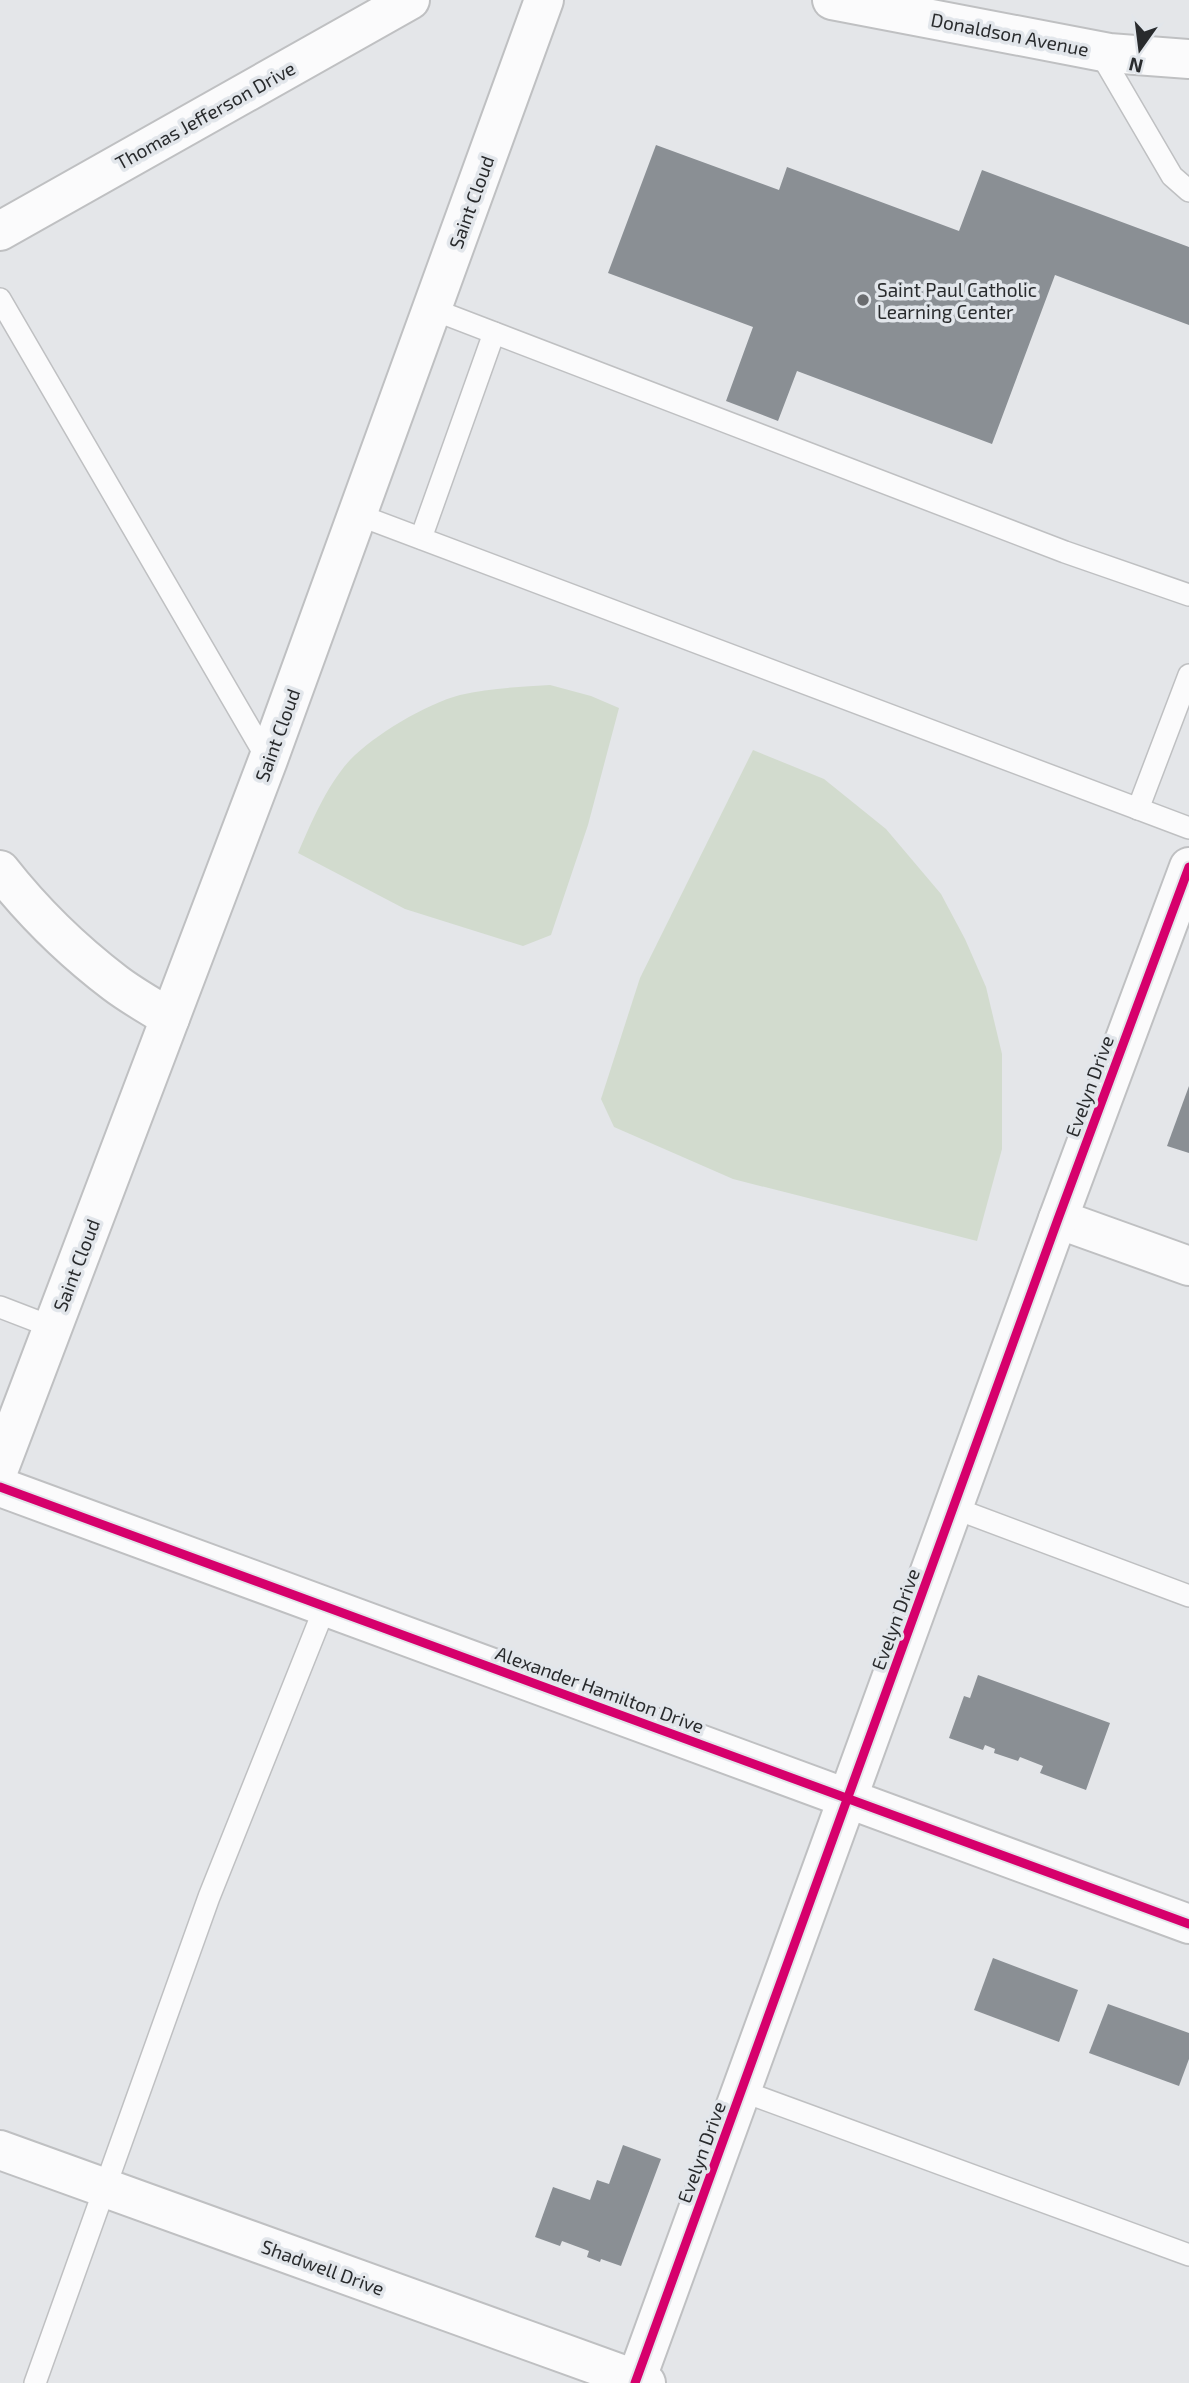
<svg xmlns="http://www.w3.org/2000/svg" width="1189" height="2383" font-family="'Exo 2',sans-serif">
	<rect width="100%" height="100%" fill="#e4e6e9"/>
	<g fill="#d2dbce">
		<path d="M550 685 591 696 619 708 588 825 551 935 523 946 405 909 298 853C311 823 327 785 350 760 374 735 426 704 460 695 489 688 520 687 550 685Z"/>
		<path d="M753 750 824 779 886 829 941 894 965 939 986 987 1002 1054V1149L977 1241 733 1179 614 1127 601 1099 640 978Z"/>
	</g>
	<g fill="#8a8f94">
		<path d="M656 145 779 190 787 167 959 231 982 170 1189 247V325L1055 275 992 444 797 371 778 421 726 401 753 327 608 273Z"/>
		<path d="M1189 1086V1153L1167 1146Z"/>
		<path d="M978 1675 1110 1723 1086 1790 1040 1773 1043 1766 1020 1757 1018 1761 994 1753 995 1749 985 1745 983 1750 949 1738 964 1696 970 1698Z"/>
		<path d="M993 1958 1078 1990 1059 2042 974 2010Z"/>
		<path d="M1108 2004 1189 2033V2059L1179 2086 1089 2053Z"/>
		<path d="M623 2145 661 2159 621 2266 601 2259 600 2262 587 2257 589 2251 562 2241 560 2246 535 2237 553 2187 590 2200 597 2180 609 2184Z"/>
	</g>
	<g fill="none" stroke-linecap="round" stroke-linejoin="round">
		<defs>
			<g id="service">
				<path d="M1099 51 1172 176 1189 191"/>
				<path d="M0 299 268 760"/>
				<path d="M432 309 1065 552 1189 595"/>
				<path d="M356 514 1189 828"/>
				<path d="M421 538 494 333"/>
				<path d="M1138 809 1189 675"/>
				<path d="M0 1307 52 1327"/>
				<path d="M954 1508 1189 1596"/>
				<path d="M742 2091 1189 2255"/>
				<path d="M35 2383 209 1897 325 1607"/>
			</g>
			<g id="minor">
				<path d="M0 231 410 0"/>
				<path d="M0 870C33 912 73 951 115 983 132 996 152 1007 170 1018"/>
				<path d="M1058 1219 1189 1266"/>
				<path d="M0 1487 1189 1924"/>
				<path d="M0 2150 646 2383"/>
				<path d="M635 2383 1058 1219 1189 867"/>
			</g>
			<path id="tertiary" d="M832 0 1109 53 1189 59"/>
			<path id="primary" d="M0 1466 268 760 544 0"/>
		</defs>
		<use href="#service" stroke="#bfc0c2" stroke-width="24"/>
		<use href="#minor" stroke="#bfc0c2" stroke-width="42"/>
		<use href="#tertiary" stroke="#bfc0c2" stroke-width="42"/>
		<use href="#primary" stroke="#bfc0c2" stroke-width="42"/>
		<use href="#service" stroke="#fbfbfc" stroke-width="21"/>
		<use href="#minor" stroke="#fbfbfc" stroke-width="38"/>
		<use href="#tertiary" stroke="#fbfbfc" stroke-width="38"/>
		<use href="#primary" stroke="#fbfbfc" stroke-width="38"/>
		<defs>
			<g id="cycleway">
				<path d="M0 1487 1189 1924"/>
				<path d="M635 2383 1058 1219 1189 867"/>
			</g>
		</defs>
		<use href="#cycleway" stroke="#e2e6eb" stroke-width="13"/>
		<use href="#cycleway" stroke="#d6006c" stroke-width="9"/>
	</g>
	<circle fill="#6a6c6f" stroke="#e2e6eb" stroke-width="2.5" cx="863" cy="300" r="7"/>
	<g text-anchor="middle" dominant-baseline="central" stroke-width="7" stroke-linejoin="round" paint-order="stroke">
		<g font-size="19" fill="#292b2d" stroke="#e2e6eb">
			<text transform="translate(1010 34) rotate(11)">Donaldson Avenue</text>
			<text transform="translate(205 115) rotate(-29)">Thomas Jefferson Drive</text>
			<text transform="translate(471 202) rotate(-70)">Saint Cloud</text>
			<text transform="translate(277 735) rotate(-70)">Saint Cloud</text>
			<text transform="translate(1089 1086) rotate(-70)">Evelyn Drive</text>
			<text transform="translate(76 1265) rotate(-69)">Saint Cloud</text>
			<text transform="translate(895 1619) rotate(-70)">Evelyn Drive</text>
			<text transform="translate(600 1689) rotate(20)">Alexander Hamilton Drive</text>
			<text transform="translate(701 2152) rotate(-70)">Evelyn Drive</text>
			<text transform="translate(323 2267) rotate(20)">Shadwell Drive</text>
		</g>
		<g font-size="19" fill="#292b2d" stroke="#e2e6eb" text-anchor="start">
			<text x="877" y="289">Saint Paul Catholic<tspan x="877" dy="22">Learning Center</tspan></text>
		</g>
	</g>
	<g transform="translate(1140 49) rotate(194)" stroke="#e2e6eb" stroke-width="5" paint-order="stroke">
	<path d="M0-5L12 26L0 18L-12 26Z" fill="#292b2d"/>
	<text y="-10" font-size="19" font-weight="bold" text-anchor="middle" fill="#292b2d">N</text>
	</g>
</svg>
